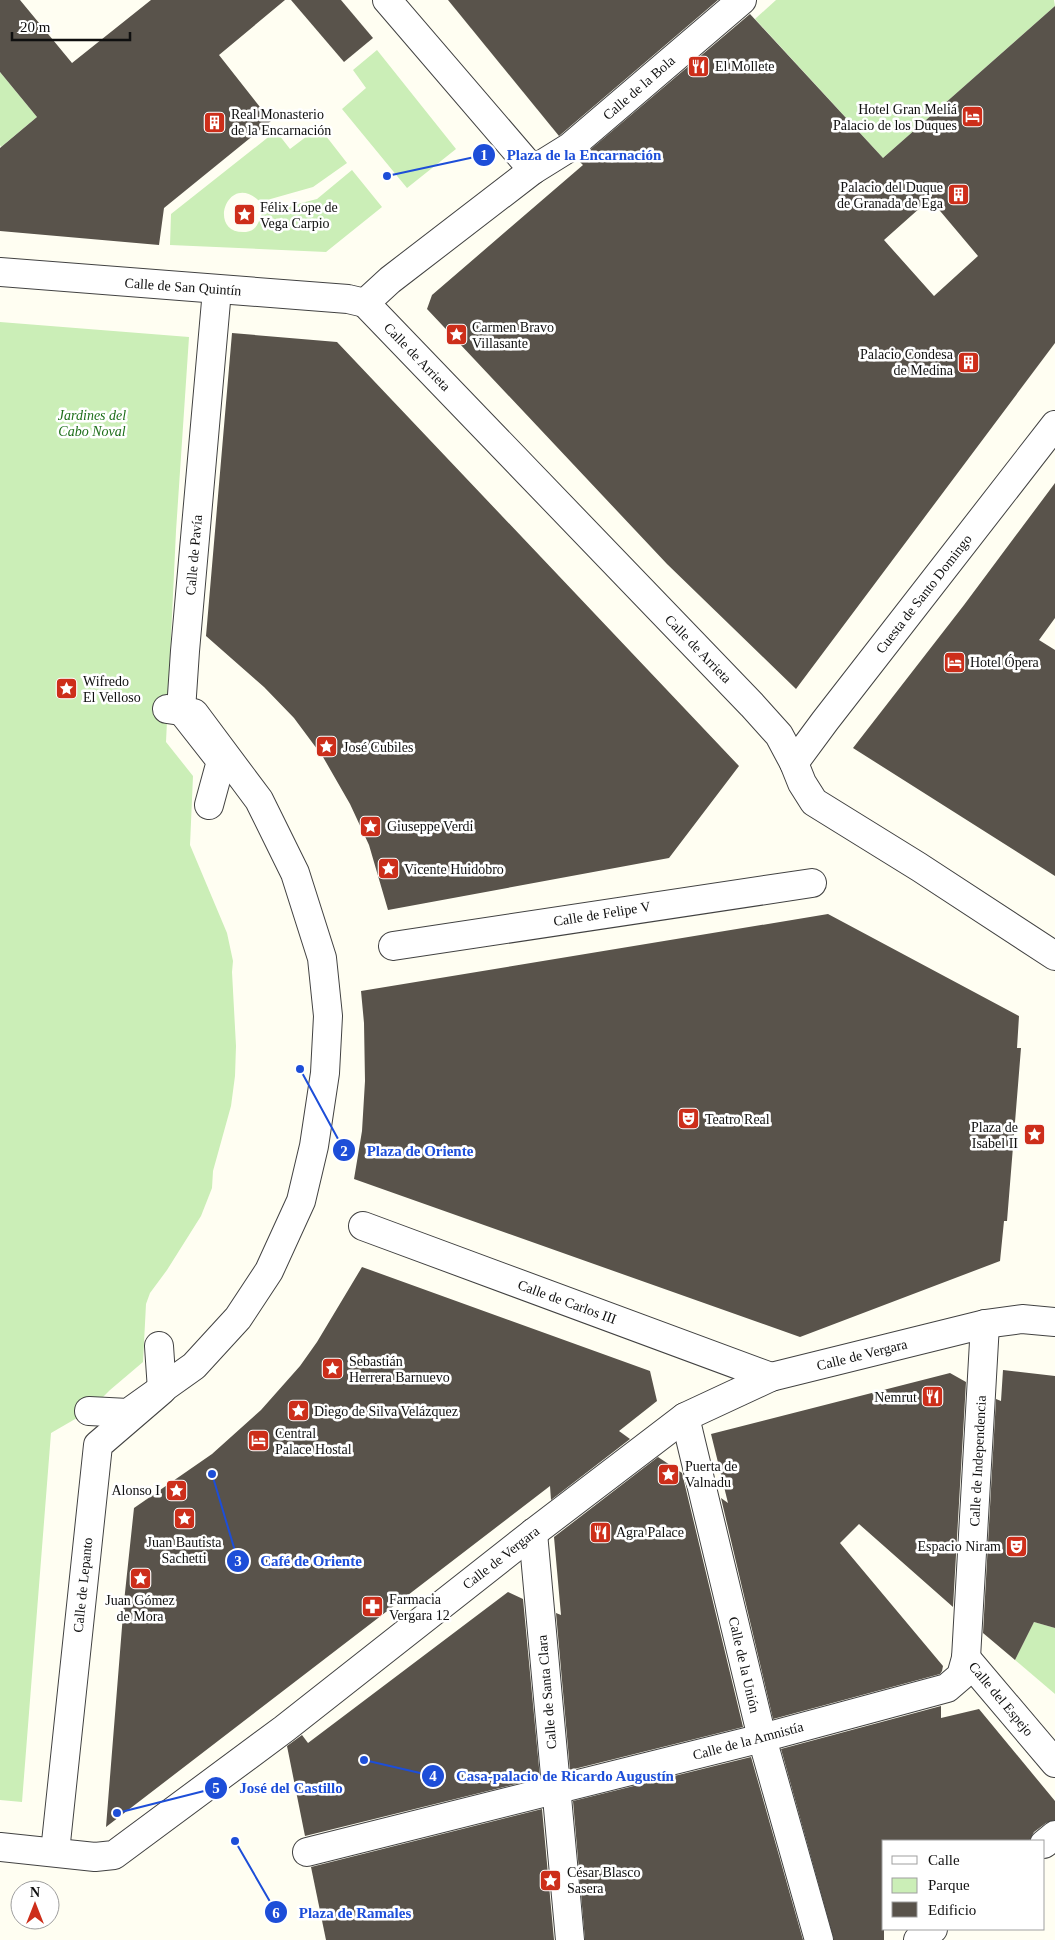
<svg xmlns="http://www.w3.org/2000/svg" width="1055" height="1940" font-family="'Times New Roman',serif">
	<rect width="100%" height="100%" fill="#fffef2"/>
	<g fill="#cbeeb7">
		<path d="M776 0H1054L1055 6 883 158 755 19Z"/>
		<path d="M377 50 456 149 407 188 342 109 366 88 353 70Z"/>
		<path d="M0 72 37 117 1 147 0 145Z"/>
		<path d="M319 127 347 163 313 187 260 202C228 169 205 235 246 232 257 231 259 221 262 213L317 199 352 170 382 207 326 252 170 245 171 214 276 131 290 149Z"/>
		<path d="M0 322 189 337 176 531 166 742 193 776 190 845 227 933 233 961 232 972 236 1046 235 1076 231 1106 213 1171 212 1188 201 1216 167 1270 150 1293 146 1304 143 1362 110 1390 89 1411 51 1433 22 1802 0 1800Z"/>
		<path d="M1034 1622 1055 1628V1694L1015 1660Z"/>
	</g>
	<g fill="#59534b" fill-rule="evenodd">
		<path d="M0 0H20L72 63 151 0H285L219 55 271 121 164 208 159 245 0 231V148L37 117 0 72Z"/>
		<path d="M291 0H341L373 38 344 62Z"/>
		<path d="M448 0H718L559 136Z"/>
		<path d="M1055 6V343L796 689 667 564 427 309 432 295 583 165 578 160 750 14 883 158ZM930 199 978 256 934 296 884 240Z"/>
		<path d="M232 333 337 342 739 766 669 858 388 910 369 845 350 804 323 757 294 718 264 687 206 636Z"/>
		<path d="M1055 483V618L1039 640 1055 650V876L853 748 964 605Z"/>
		<path d="M828 914 1019 1016 1017 1048H1021L1007 1221H1004L1000 1261 800 1337 354 1179 362 1131 365 1081 364 1023 361 991Z"/>
		<path d="M362 1267 650 1371 657 1401 619 1431 630 1439 551 1500 550 1486 106 1827 124 1602 134 1508 212 1454 261 1410 300 1366 317 1342Z"/>
		<path d="M1003 1370 1055 1376V1628L1034 1622 1015 1660 983 1633 996 1399 1001 1401Z"/>
		<path d="M950 1373 966 1382 953 1607 859 1524 840 1543 943 1666 942 1671 940 1674 773 1719 721 1498 728 1503 711 1434Z"/>
		<path d="M658 1457 682 1473 743 1727 570 1770 556 1613 561 1615 554 1537Z"/>
		<path d="M508 1592 523 1599 540 1778 305 1836 287 1746 302 1735 308 1743Z"/>
		<path d="M941 1706V1718L979 1709 1055 1801V1820L1046 1823 1034 1832 1029 1841H884V1940H834L781 1749Z"/>
		<path d="M751 1757 803 1940H585L573 1801Z"/>
		<path d="M542 1809 554 1940H326L311 1867Z"/>
	</g>
	<g fill="none" stroke-linecap="round" stroke-linejoin="round">
		<defs>
			<g id="pedestrian">
				<path d="M393 946 812 883"/>
				<path d="M363 1226 771 1377"/>
				<path d="M89 1411 128 1413 194 1366 238 1318 269 1271 301 1201 314 1146 325 1073 328 1016 322 958 295 873 259 800 194 713 167 709"/>
			</g>
			<g id="minor">
				<path d="M387 0 533 170"/>
				<path d="M0 272 348 299 365 303"/>
				<path d="M365 303 752 705 779 735 794 763 802 783 814 802 919 867 1055 956"/>
				<path d="M365 303 390 280 533 170 570 147 742 0"/>
				<path d="M794 763 825 721 1055 425"/>
				<path d="M209 805 221 761 181 710 185 651 217 290"/>
				<path d="M685 1417 762 1738 819 1940"/>
				<path d="M533 1533 570 1940"/>
				<path d="M966 1658 1055 1763"/>
				<path d="M1044 1844 1055 1835"/>
				<path d="M0 1847 95 1857 114 1855 284 1729 533 1533 685 1417 771 1377 985 1324 1022 1319 1055 1322"/>
				<path d="M55 1852 98 1445 162 1390 159 1346"/>
				<path d="M307 1852 762 1738 947 1688 961 1676 966 1658 985 1324"/>
				<path d="M918 1940 933 1929"/>
			</g>
		</defs>
		<use href="#pedestrian" stroke="#424242" stroke-width="30"/>
		<use href="#minor" stroke="#424242" stroke-width="30"/>
		<use href="#pedestrian" stroke="#fff" stroke-width="28"/>
		<use href="#minor" stroke="#fff" stroke-width="28"/>
	</g>
	<defs>
		<symbol id="restaurant-square" viewBox="-11 -11 22 22"><rect x="-9" y="-9" width="18" height="18" rx="4" fill="#cd2e1a" stroke="#fff"/><path d="M-5-6h1v4h1v-4h1v4h1v-4h1v5L-1.5 .5V6h-2V.5L-5-1ZM5-6V6H3V1.5H1.5Q1.5-4 5-6Z" fill="#fff"/></symbol>
		<symbol id="hotel-square" viewBox="-11 -11 22 22"><rect x="-9" y="-9" width="18" height="18" rx="4" fill="#cd2e1a" stroke="#fff"/><path d="M-6-4.5h1.5V1H6V5H4.5V3h-9V5H-6ZM-4 0a1.8 1.8 0 1 1 3.6 0ZM.5 0V-2.5h3Q6-2.5 6 0Z" fill="#fff"/></symbol>
		<symbol id="building-square" viewBox="-11 -11 22 22"><rect x="-9" y="-9" width="18" height="18" rx="4" fill="#cd2e1a" stroke="#fff"/><path d="M-4-6H4V6H1V3H-1V6H-4ZM-2.5-4.3h1.7v1.8h-1.7ZM.8-4.3h1.7v1.8H.8ZM-2.5-1h1.7V.8h-1.7ZM.8-1h1.7V.8H.8Z" fill="#fff"/></symbol>
		<symbol id="sight-square" viewBox="-11 -11 22 22"><rect x="-9" y="-9" width="18" height="18" rx="4" fill="#cd2e1a" stroke="#fff"/><path d="M0-6L1.8-2.2L6-1.7L2.9 1.2L3.7 5.4L0 3.3L-3.7 5.4L-2.9 1.2L-6-1.7L-1.8-2.2Z" fill="#fff"/></symbol>
		<symbol id="theatre-square" viewBox="-11 -11 22 22"><rect x="-9" y="-9" width="18" height="18" rx="4" fill="#cd2e1a" stroke="#fff"/><path d="M-5-5.5Q0-4 5-5.5V0Q5 5 0 6Q-5 5-5 0ZM-3.3-2.5H-1v1.5H-3.3ZM1-2.5H3.3v1.5H1ZM-2.8 1Q0 5.5 2.8 1Z" fill="#fff"/></symbol>
		<symbol id="pharmacy-square" viewBox="-11 -11 22 22"><rect x="-9" y="-9" width="18" height="18" rx="4" fill="#cd2e1a" stroke="#fff"/><path d="M-2-6h4v4h4v4h-4v4h-4v-4h-4v-4h4Z" fill="#fff"/></symbol>
	</defs>
	<g fill-rule="evenodd">
		<use href="#restaurant-square" x="686" y="54" width="25" height="25"/>
		<use href="#hotel-square" x="960" y="104" width="25" height="25"/>
		<use href="#building-square" x="202" y="110" width="25" height="25"/>
		<use href="#building-square" x="946" y="182" width="25" height="25"/>
		<use href="#sight-square" x="232" y="202" width="25" height="25"/>
		<use href="#sight-square" x="444" y="322" width="25" height="25"/>
		<use href="#building-square" x="956" y="350" width="25" height="25"/>
		<use href="#hotel-square" x="942" y="650" width="25" height="25"/>
		<use href="#sight-square" x="54" y="676" width="25" height="25"/>
		<use href="#sight-square" x="314" y="734" width="25" height="25"/>
		<use href="#sight-square" x="358" y="814" width="25" height="25"/>
		<use href="#sight-square" x="376" y="856" width="25" height="25"/>
		<use href="#theatre-square" x="676" y="1106" width="25" height="25"/>
		<use href="#sight-square" x="1022" y="1122" width="25" height="25"/>
		<use href="#sight-square" x="320" y="1356" width="25" height="25"/>
		<use href="#restaurant-square" x="920" y="1384" width="25" height="25"/>
		<use href="#sight-square" x="286" y="1398" width="25" height="25"/>
		<use href="#hotel-square" x="246" y="1428" width="25" height="25"/>
		<use href="#sight-square" x="656" y="1462" width="25" height="25"/>
		<use href="#sight-square" x="164" y="1478" width="25" height="25"/>
		<use href="#sight-square" x="172" y="1506" width="25" height="25"/>
		<use href="#restaurant-square" x="588" y="1520" width="25" height="25"/>
		<use href="#theatre-square" x="1004" y="1534" width="25" height="25"/>
		<use href="#sight-square" x="128" y="1566" width="25" height="25"/>
		<use href="#pharmacy-square" x="360" y="1594" width="25" height="25"/>
		<use href="#sight-square" x="538" y="1868" width="25" height="25"/>
	</g>
	<g text-anchor="middle" dominant-baseline="central" stroke-width="5" stroke-linejoin="round" paint-order="stroke">
		<g font-size="14" fill="#0f0f0f" stroke="#fff" text-anchor="start">
			<text x="715" y="66">El Mollete</text>
			<text x="957" y="109" text-anchor="end">Hotel Gran Meliá<tspan x="957" dy="16">Palacio de los Duques</tspan></text>
			<text x="231" y="114">Real Monasterio<tspan x="231" dy="16">de la Encarnación</tspan></text>
			<text x="943" y="187" text-anchor="end">Palacio del Duque<tspan x="943" dy="16">de Granada de Ega</tspan></text>
			<text x="260" y="207">Félix Lope de<tspan x="260" dy="16">Vega Carpio</tspan></text>
			<text x="472" y="327">Carmen Bravo<tspan x="472" dy="16">Villasante</tspan></text>
			<text x="953" y="354" text-anchor="end">Palacio Condesa<tspan x="953" dy="16">de Medina</tspan></text>
			<text x="970" y="662">Hotel Ópera</text>
			<text x="83" y="681">Wifredo<tspan x="83" dy="16">El Velloso</tspan></text>
			<text x="343" y="747">José Cubiles</text>
			<text x="387" y="826">Giuseppe Verdi</text>
			<text x="404" y="869">Vicente Huidobro</text>
			<text x="705" y="1119">Teatro Real</text>
			<text x="1018" y="1127" text-anchor="end">Plaza de<tspan x="1018" dy="16">Isabel II</tspan></text>
			<text x="349" y="1361">Sebastián<tspan x="349" dy="16">Herrera Barnuevo</tspan></text>
			<text x="917" y="1397" text-anchor="end">Nemrut</text>
			<text x="314" y="1411">Diego de Silva Velázquez</text>
			<text x="275" y="1433">Central<tspan x="275" dy="16">Palace Hostal</tspan></text>
			<text x="685" y="1466">Puerta de<tspan x="685" dy="16">Valnadu</tspan></text>
			<text x="160" y="1490" text-anchor="end">Alonso I</text>
			<text x="616" y="1532">Agra Palace</text>
			<text x="184" y="1542" text-anchor="middle">Juan Bautista<tspan x="184" dy="16">Sachetti</tspan></text>
			<text x="1001" y="1546" text-anchor="end">Espacio Niram</text>
			<text x="389" y="1599">Farmacia<tspan x="389" dy="16">Vergara 12</tspan></text>
			<text x="140" y="1600" text-anchor="middle">Juan Gómez<tspan x="140" dy="16">de Mora</tspan></text>
			<text x="567" y="1872">César Blasco<tspan x="567" dy="16">Sasera</tspan></text>
		</g>
		<g font-size="14" fill="#0f0f0f" stroke="#fff">
			<text transform="translate(639 88) rotate(-41)">Calle de la Bola</text>
			<text transform="translate(183 287) rotate(4)">Calle de San Quintín</text>
			<text transform="translate(417 357) rotate(46)">Calle de Arrieta</text>
			<text transform="translate(194 555) rotate(-85)">Calle de Pavía</text>
			<text transform="translate(924 594) rotate(-52)">Cuesta de Santo Domingo</text>
			<text transform="translate(698 649) rotate(46)">Calle de Arrieta</text>
			<text transform="translate(602 914) rotate(-9)">Calle de Felipe V</text>
			<text transform="translate(567 1302) rotate(20)">Calle de Carlos III</text>
			<text transform="translate(862 1355) rotate(-14)">Calle de Vergara</text>
			<text transform="translate(978 1461) rotate(-87)">Calle de Independencia</text>
			<text transform="translate(501 1558) rotate(-38)">Calle de Vergara</text>
			<text transform="translate(83 1585) rotate(-84)">Calle de Lepanto</text>
			<text transform="translate(744 1665) rotate(77)">Calle de la Unión</text>
			<text transform="translate(547 1692) rotate(-95)">Calle de Santa Clara</text>
			<text transform="translate(1001 1699) rotate(50)">Calle del Espejo</text>
			<text transform="translate(748 1741) rotate(-15)">Calle de la Amnistía</text>
		</g>
		<g font-size="14" font-style="italic" fill="#1d6e19" stroke="#fff">
			<text x="92" y="415">Jardines del<tspan x="92" dy="16">Cabo Noval</tspan></text>
		</g>
	</g>
	<path fill="none" stroke="#1d4ed8" stroke-width="2" d="M387 176L484 155M300 1069L344 1150M212 1474L238 1561M364 1760L433 1776M117 1813L216 1788M235 1841L276 1912"/>
	<g fill="#1d4ed8" stroke="#fff" stroke-width="2">
		<circle cx="387" cy="176" r="5"/>
		<circle cx="300" cy="1069" r="5"/>
		<circle cx="212" cy="1474" r="5"/>
		<circle cx="364" cy="1760" r="5"/>
		<circle cx="117" cy="1813" r="5"/>
		<circle cx="235" cy="1841" r="5"/>
		<circle cx="484" cy="155" r="12"/>
		<circle cx="344" cy="1150" r="12"/>
		<circle cx="238" cy="1561" r="12"/>
		<circle cx="433" cy="1776" r="12"/>
		<circle cx="216" cy="1788" r="12"/>
		<circle cx="276" cy="1912" r="12"/>
	</g>
	<g font-size="15" text-anchor="middle" font-weight="bold" fill="#fff">
		<text x="484" y="160">1</text>
		<text x="344" y="1156">2</text>
		<text x="238" y="1566">3</text>
		<text x="433" y="1781">4</text>
		<text x="216" y="1793">5</text>
		<text x="276" y="1918">6</text>
	</g>
	<g font-size="15" text-anchor="middle" font-weight="bold" fill="#1d4ed8" stroke="#fff" stroke-width="5" stroke-linejoin="round" paint-order="stroke">
		<text x="584" y="160">Plaza de la Encarnación</text>
		<text x="420" y="1156">Plaza de Oriente</text>
		<text x="311" y="1566">Café de Oriente</text>
		<text x="565" y="1781">Casa-palacio de Ricardo Augustín</text>
		<text x="291" y="1793">José del Castillo</text>
		<text x="355" y="1918">Plaza de Ramales</text>
	</g>
	<rect x="882" y="1840" width="162" height="90" fill="#ffffff" stroke="#9f9f9f"/>
	<rect x="892" y="1856" width="25" height="8" fill="#ffffff" stroke="#9f9f9f"/>
	<text x="928" y="1865" font-size="15" fill="#0f0f0f">Calle</text>
	<rect x="892" y="1878" width="25" height="15" fill="#cbeeb7" stroke="#9f9f9f"/>
	<text x="928" y="1890" font-size="15" fill="#0f0f0f">Parque</text>
	<rect x="892" y="1902" width="25" height="15" fill="#59534b" stroke="#9f9f9f"/>
	<text x="928" y="1915" font-size="15" fill="#0f0f0f">Edificio</text>
	<g transform="translate(35 1905)"><circle r="24" fill="#ffffff" stroke="#9f9f9f"/>
	<path d="M0-4L9 19L0 12L-9 19Z" fill="#cd2e1a"/>
	<text y="-8" font-size="14" font-weight="bold" text-anchor="middle" fill="#0f0f0f">N</text>
	</g>
	<path d="M12 32v8h118v-8" fill="none" stroke="#0f0f0f" stroke-width="2.5"/>
	<text x="20" y="32" font-size="15" fill="#0f0f0f" stroke="#ffffff" stroke-width="4" paint-order="stroke">20 m</text>
</svg>
